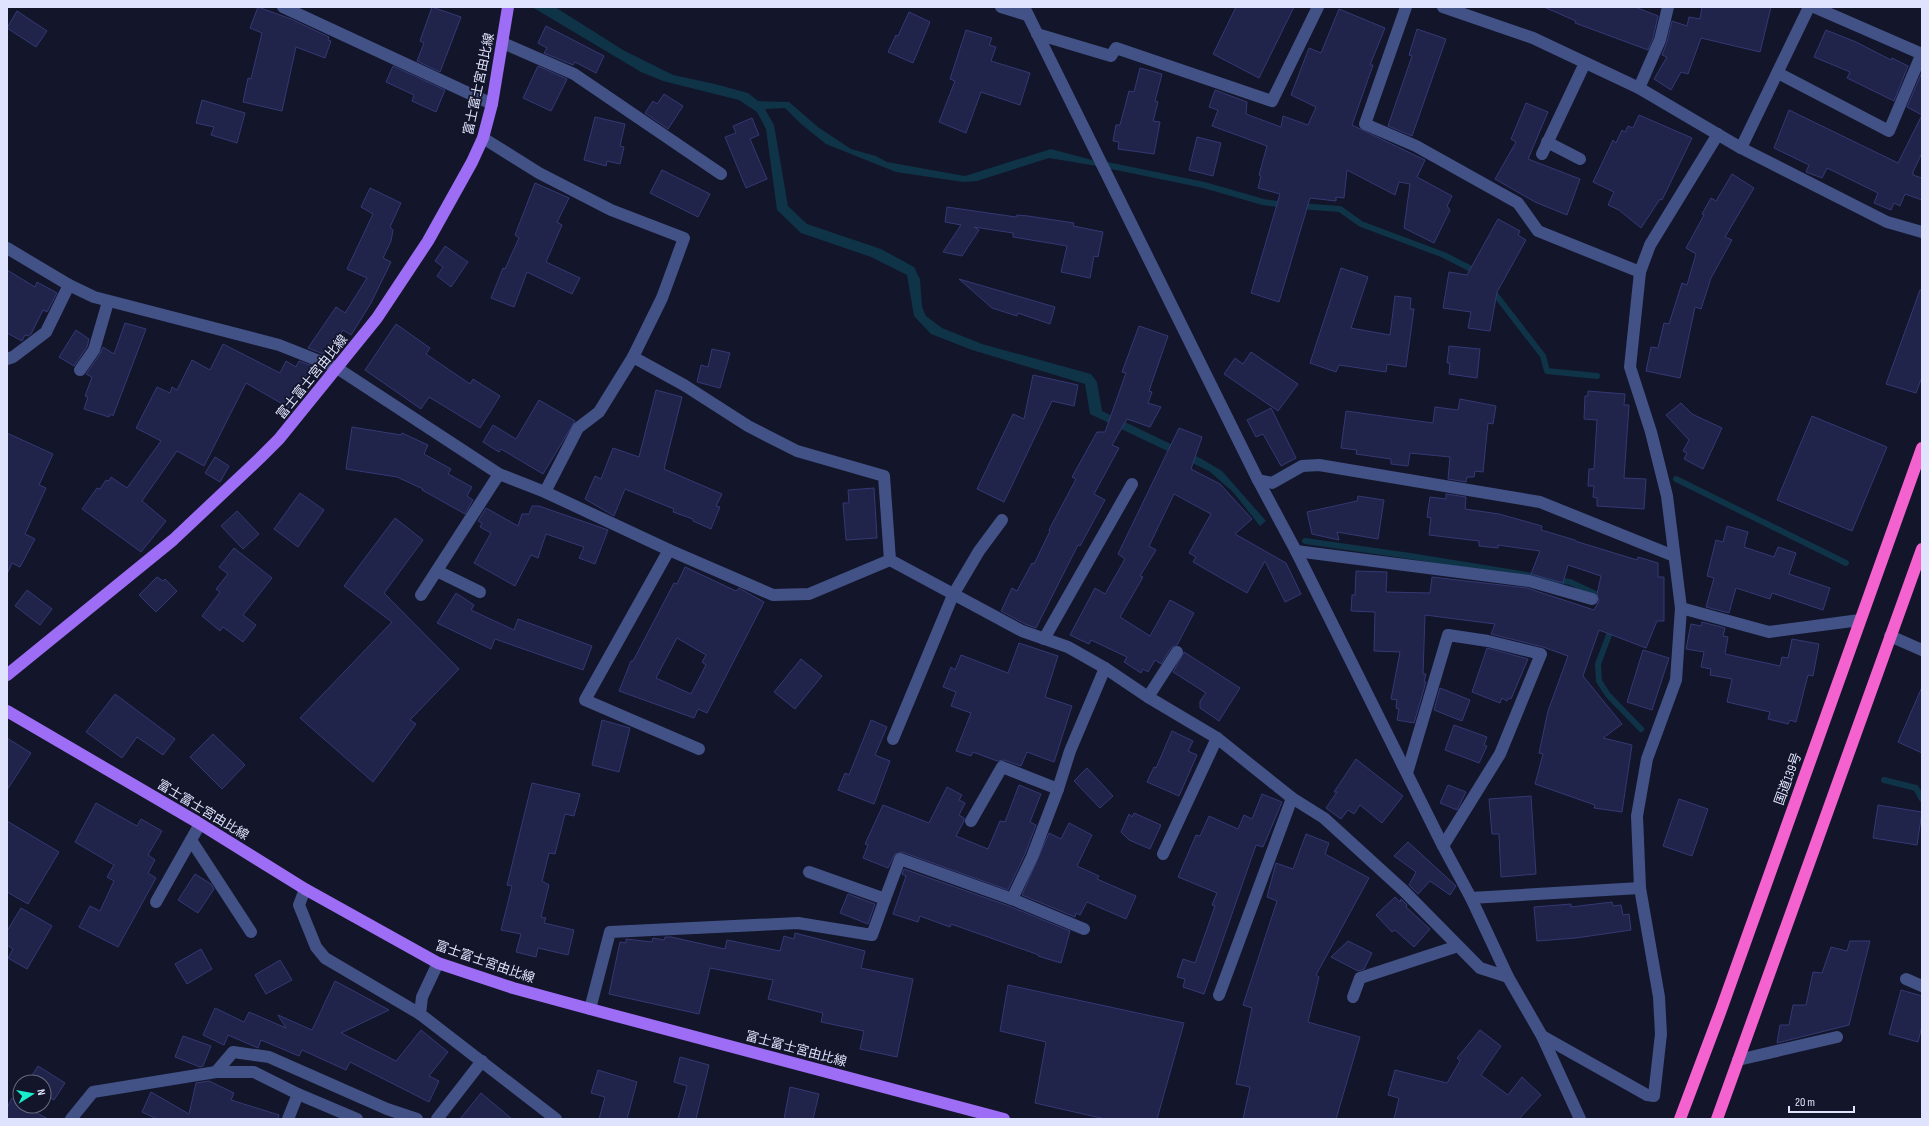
<svg xmlns="http://www.w3.org/2000/svg" width="1929" height="1126" font-family="'Sofia Sans Condensed','Noto Sans JP',sans-serif">
	<rect width="100%" height="100%" fill="#13152a"/>
	<path fill="#0f3347" d="M532 7H555L623 50 673 75 715 84 748 93 758 101 789 102 818 127 851 149 876 156 887 162 965 176 1051 149 1092 160 1097 166 1049 158 977 181 963 182 896 172 826 144 801 124 785 108 765 109 774 125 788 206 807 224 881 249 914 267 920 279 922 307 926 316 942 328 982 344 1091 374 1097 382 1102 411 1200 458 1222 471 1266 521 1260 526 1233 492 1209 471 1090 414 1085 384 972 350 931 334 914 316 907 275 871 257 801 233 777 210 766 129 757 112 739 100 663 81 641 72Z"/>
	<g fill="none" stroke-linecap="round" stroke-linejoin="round">
		<g stroke="#0f3347" stroke-width="6">
			<path d="M1102 164 1204 185 1263 202 1284 205"/>
			<path d="M1299 206 1340 209 1361 224 1444 255 1477 272"/>
			<path d="M1492 290 1543 356 1547 371 1597 376"/>
			<path d="M1676 479 1846 563"/>
			<path d="M1305 541 1410 556 1570 582 1600 596 1602 599"/>
			<path d="M1612 627 1598 664 1599 681 1608 695 1641 729"/>
			<path d="M1884 780 1916 788 1922 799"/>
		</g>
	</g>
	<g fill="#20234a" stroke="#343974" fill-rule="evenodd">
		<path d="M258 7 291 19 329 37 328 40 331 41 325 58 296 47 282 111 243 102 248 78 251 79 262 33 250 28Z"/>
		<path d="M432 7 461 17 440 72 417 61 424 43 420 41Z"/>
		<path d="M1236 7H1294L1259 78 1213 54Z"/>
		<path d="M1544 7H1635L1658 16 1653 38 1648 50 1575 23 1576 21Z"/>
		<path d="M1702 7H1771L1760 52 1701 38 1688 74 1681 72 1671 90 1654 79 1667 57 1662 55 1667 42 1672 21 1687 26 1689 17 1700 19Z"/>
		<path d="M1339 9 1385 28 1370 65H1373L1352 125 1425 160 1417 177 1452 196 1447 206 1450 210 1434 243 1404 228 1410 184 1399 182 1395 195 1347 170 1344 198 1336 197V201L1310 198 1279 302 1251 293 1280 194 1258 188 1261 176 1259 175 1267 146 1212 126 1218 110 1209 107 1215 90 1247 102 1246 114 1281 127 1283 116 1308 125 1316 107 1291 95 1309 48 1321 53Z"/>
		<path d="M17 11 47 31 36 47 7 28Z"/>
		<path d="M909 12 930 22 913 63 888 52 896 35 898 36Z"/>
		<path d="M546 26 604 56 596 73 575 62 573 65 544 53 547 48 538 43Z"/>
		<path d="M1417 29 1446 39 1412 136 1388 126 1412 56 1409 55Z"/>
		<path d="M966 30 992 38 989 45 996 47 991 61 1030 73 1020 105 981 92 966 133 939 122 955 81 950 79Z"/>
		<path d="M1826 30 1856 42 1891 60 1892 58 1908 66 1894 101 1847 78 1850 72 1814 57Z"/>
		<path d="M393 66 445 90 436 112 412 101 414 95 386 82Z"/>
		<path d="M538 66 567 79 551 111 523 98Z"/>
		<path d="M1140 68 1162 74 1155 101 1158 102 1153 121 1160 122 1154 154 1118 149 1119 142 1113 141 1116 125H1120L1129 91 1134 92Z"/>
		<path d="M1922 72V153L1913 172V175L1922 178V200L1905 194 1900 206 1894 203 1891 210 1874 203 1878 193 1827 168 1822 178 1806 172 1809 165 1774 148 1789 110 1898 163 1922 115 1907 107Z"/>
		<path d="M664 94 683 106 668 129 645 113 653 101 657 104Z"/>
		<path d="M202 100 245 113 237 143 211 135 214 127 196 123Z"/>
		<path d="M1526 103 1548 112 1528 159 1580 179 1567 215 1535 202 1495 179 1516 142 1511 139Z"/>
		<path d="M1639 115 1692 138 1662 200 1660 199 1641 228 1619 210 1608 205 1614 192 1593 182 1613 140 1616 143 1622 130 1625 132 1628 126 1633 128Z"/>
		<path d="M595 117 625 124 620 146 624 147 620 164 607 161 606 166 584 160Z"/>
		<path d="M752 118 759 135 750 139 767 179 746 188 725 137 736 133 733 126Z"/>
		<path d="M1197 137 1221 143 1213 176 1189 170Z"/>
		<path d="M662 170 710 194 698 217 650 193Z"/>
		<path d="M1732 174 1754 188 1725 237 1732 240 1711 278 1701 309 1695 307 1680 378 1646 371 1651 347 1658 348 1664 323 1669 324 1682 283 1687 285 1696 254 1686 248 1704 215 1702 214 1711 198 1716 201Z"/>
		<path d="M535 183 569 198 557 222 562 225 546 262 580 278 572 294 527 272 514 307 491 298 503 268 505 269 519 238 515 235Z"/>
		<path d="M370 188 401 203 390 227 393 230 391 241 383 258 391 262 371 303 351 335 343 330 329 354 324 351 323 354 308 348 336 307 345 313 367 278 347 269 373 214 361 207Z"/>
		<path d="M947 207 1016 217 1017 215 1028 216 1074 223 1073 226 1103 232 1098 257 1094 256 1090 278 1061 272 1067 246 1013 237V233L974 227 979 230 962 256 943 252 961 225 945 222Z"/>
		<path d="M1498 219 1520 231 1518 235 1526 240 1497 292 1490 331 1468 328 1471 312 1443 308 1449 272 1467 275Z"/>
		<path d="M445 246 468 262 451 287 437 276 443 267 435 261Z"/>
		<path d="M1341 268 1368 277 1351 328 1390 335 1395 296 1411 298 1410 309H1414L1406 367 1387 364 1386 372 1339 365 1336 372 1310 363Z"/>
		<path d="M7 270 35 287 37 282 57 293 47 312 43 310 31 334 28 336 25 335 22 341 7 333Z"/>
		<path d="M959 279 1055 307 1050 324 1018 313 1017 316 992 308Z"/>
		<path d="M1920 290H1922V377L1916 393 1886 384Z"/>
		<path d="M125 323 146 329 113 416 110 414 109 417 84 409 88 397 85 396 92 377 86 374 100 354 103 347 114 354Z"/>
		<path d="M396 324 430 348 426 354 470 384 473 379 500 396 480 428 429 397 421 409 365 370Z"/>
		<path d="M1139 326 1168 336 1149 391 1152 392 1148 403 1161 407 1150 427 1127 419 1112 445 1119 448 1094 494 1105 500 1080 546 1078 545 1036 628 1025 624 1001 611 1012 588 1017 591 1032 563 1034 564 1050 531 1049 530 1076 479 1072 477 1097 432H1105L1126 373 1122 372Z"/>
		<path d="M76 330 89 339 87 347 74 366 59 357Z"/>
		<path d="M223 344 280 373 286 361 296 367 299 361 315 367 291 409 246 383 204 466 177 451 142 501 166 521 141 552 82 509 97 488 100 489 106 480 109 481 111 477 127 488 161 441 136 428 157 387 170 393 172 387 177 390 192 360 210 370Z"/>
		<path d="M1449 346 1480 349 1477 378 1449 374 1450 363H1447Z"/>
		<path d="M712 349 730 353 720 388 697 382 701 365 708 367Z"/>
		<path d="M1251 352 1298 384 1278 411 1224 374 1235 358 1243 364Z"/>
		<path d="M1033 375 1078 385 1074 406 1052 401 1004 502 977 489 1013 414 1024 419Z"/>
		<path d="M656 390 682 397 664 469 722 494 716 506 720 507 711 529 693 521V519L673 512 674 509 625 489 614 516 585 499 595 476 601 479 613 448 639 457Z"/>
		<path d="M1588 391 1625 394 1624 405H1629L1624 478 1646 479 1644 509 1597 506V498L1593 497 1594 486H1588L1589 469H1594L1597 420 1584 419 1585 396H1588Z"/>
		<path d="M1460 399 1496 406 1493 424 1488 423 1483 472 1475 471 1474 477H1467L1466 482 1448 479 1450 457 1410 453 1408 466 1391 464V459L1356 454 1357 450 1341 448 1346 411 1433 423 1435 407 1458 410Z"/>
		<path d="M539 400 575 421 543 474 501 449 499 452 483 442 493 425 516 439Z"/>
		<path d="M1681 403 1692 414 1722 428 1703 469 1684 459 1687 453 1683 451 1689 440 1666 415Z"/>
		<path d="M1271 408 1296 458 1281 466 1263 434 1256 437 1247 420Z"/>
		<path d="M1812 416 1887 447 1852 531 1777 500Z"/>
		<path d="M352 427 401 435 402 433 428 445 424 454 451 469 448 474 472 487 467 496 473 500 465 514 422 490 423 489 397 477 346 469Z"/>
		<path d="M1179 428 1202 437 1191 469 1220 484 1252 519 1235 534 1286 563 1301 594 1285 602 1265 561 1247 593 1193 562 1196 557 1189 553 1211 514 1174 494 1149 546 1156 550 1140 576 1143 577 1120 617 1150 636 1170 600 1194 613 1177 645 1171 648 1161 664 1155 660 1148 672 1143 669 1141 673 1124 662 1127 657 1091 640 1089 644 1070 635 1095 588 1105 594 1125 559 1118 554Z"/>
		<path d="M7 433 53 454 39 485 46 488 25 534 35 539 20 567 12 563 7 574Z"/>
		<path d="M215 457 229 466 220 482 205 473Z"/>
		<path d="M874 488 877 538 846 540 843 503H849L848 490Z"/>
		<path d="M300 493 324 510 298 547 274 529Z"/>
		<path d="M1446 494 1466 497 1465 509 1499 514 1542 526 1541 530 1575 540V541L1637 560 1638 557 1658 563V577H1664V621H1657L1646 648 1599 630 1583 676 1622 724 1603 738 1632 745 1622 812 1594 808 1595 805 1535 784 1543 754 1539 753 1548 711 1568 656 1543 647 1491 634 1495 624 1425 615 1423 674H1426L1424 682H1426L1414 723 1397 720 1399 709 1396 708 1397 700 1391 699 1400 652 1374 651 1375 612 1351 611 1352 595H1355L1356 571 1387 572 1386 592 1430 593 1432 577 1527 588 1594 610 1599 601 1597 594 1601 576 1568 565 1563 583 1531 574 1540 551 1498 545V548L1479 546V541L1429 535 1431 518 1427 517 1430 497 1446 499Z"/>
		<path d="M1358 496 1384 500 1378 539 1337 532 1339 540 1312 534 1307 512 1357 501Z"/>
		<path d="M532 506H539L608 530 595 564 579 558 584 547 546 534 538 558 531 555 515 586 474 563 491 533 480 527 482 523 478 521 486 508 518 526 522 514H529Z"/>
		<path d="M237 511 259 534 243 549 221 526Z"/>
		<path d="M395 518 423 540 384 593 459 669 410 720 416 724 373 782 300 718 392 622 344 586Z"/>
		<path d="M1727 526 1748 532 1744 547 1774 557 1778 547 1796 553 1789 574 1830 588 1823 610 1772 593 1770 599 1736 588 1729 613 1706 607 1714 578 1707 576 1716 540 1723 542Z"/>
		<path d="M234 548 272 578 243 615 256 625 243 642 223 627 220 631 202 616 220 592 216 589 228 574 219 567Z"/>
		<path d="M685 567 736 591 739 588 764 602 707 713 698 709 694 718 619 691 631 661H633L674 583 677 584ZM677 638 706 655 702 662 706 665 691 694 656 678Z"/>
		<path d="M157 577 163 581 165 579 177 591 156 612 139 595Z"/>
		<path d="M27 590 52 609 40 625 15 606Z"/>
		<path d="M456 593 474 605 471 610 514 630 518 619 592 646 583 670 495 639 491 649 437 623Z"/>
		<path d="M1702 622 1725 628 1723 636 1728 637 1725 654 1780 666 1782 657 1788 658 1792 639 1819 644 1813 676 1808 675 1796 722 1790 720 1788 724 1768 719 1770 712 1727 702 1732 679 1710 675 1711 669 1701 667 1704 652 1686 649 1691 624 1701 626Z"/>
		<path d="M1019 643 1058 656 1045 697 1072 706 1054 762 1027 752 1021 766 1004 760 997 761 973 752 971 756 956 751 971 713 951 706 956 692 943 687 951 667 955 670 961 655 1008 673Z"/>
		<path d="M1487 648 1528 659 1511 699 1509 698 1507 701 1502 698 1500 703 1472 692Z"/>
		<path d="M1643 650 1669 658 1652 710 1627 702Z"/>
		<path d="M1184 652 1240 688 1219 721 1200 708V701L1206 693 1173 672Z"/>
		<path d="M801 659 822 676 795 709 774 692Z"/>
		<path d="M1922 687V753L1898 742Z"/>
		<path d="M1440 688 1470 700 1462 721 1434 710Z"/>
		<path d="M115 694 175 739 163 755 137 737 122 758 86 732Z"/>
		<path d="M602 720 630 728 619 772 592 765Z"/>
		<path d="M871 720 887 727 875 755 890 761 874 804 838 790 845 773 849 775Z"/>
		<path d="M1454 725 1487 737 1484 745 1487 746 1479 763 1445 750Z"/>
		<path d="M1172 731 1193 741 1188 751 1197 755 1179 796 1147 782 1154 767 1156 768Z"/>
		<path d="M213 734 245 765 222 789 190 757Z"/>
		<path d="M7 738 31 753 7 790Z"/>
		<path d="M1356 759 1403 796 1382 823 1360 805 1354 814 1348 810 1341 819 1326 808 1337 792H1334Z"/>
		<path d="M1087 768 1113 796 1100 808 1074 781Z"/>
		<path d="M532 783 580 794 574 816 565 814 555 854 549 853 542 881 549 885 541 917 546 918 544 923 574 930 568 955 538 948 536 957 516 952 521 934 501 930 512 886 507 885Z"/>
		<path d="M1019 785 1041 794 1030 822 1036 825 1025 854 1008 890 902 852 895 854 888 868 863 858 868 845 865 844 883 805 929 823 947 787 962 795 959 800 965 803 959 815 964 818V821L956 836 988 849 1000 821 1005 822Z"/>
		<path d="M1448 785 1466 792 1457 810 1440 803Z"/>
		<path d="M1262 794 1282 802 1263 847 1256 845 1204 994 1183 987 1185 979 1177 977 1183 959 1195 963 1215 906 1212 905 1217 893 1178 877 1196 835 1200 836 1209 816 1238 829 1244 815 1252 819Z"/>
		<path d="M1531 796 1536 874 1501 877 1499 834H1492L1489 799Z"/>
		<path d="M1679 799 1708 809 1692 856 1663 846Z"/>
		<path d="M96 803 137 826 141 819 162 831 148 855 155 860 148 873 156 878 118 947 79 927 90 906 100 911 114 881 107 877 114 865 75 842Z"/>
		<path d="M1878 805 1922 812 1917 845 1873 838Z"/>
		<path d="M1134 813 1161 825 1150 849 1129 840 1121 832 1129 814 1132 817Z"/>
		<path d="M7 821 59 852 28 904 7 892Z"/>
		<path d="M1069 823 1092 835 1077 866 1099 876 1097 879 1136 896 1126 919 1087 902 1080 915 1076 913 1075 917 1022 895 1049 833 1061 839Z"/>
		<path d="M1306 834 1329 843 1325 854 1369 878 1316 975 1319 977 1308 1022 1360 1037 1336 1119H1243L1250 1087 1236 1084 1252 1008 1243 1005 1277 901 1267 897 1276 863 1293 869Z"/>
		<path d="M1408 842 1456 886 1450 895 1430 881 1418 894 1409 885 1416 872 1394 856Z"/>
		<path d="M904 869 1009 906 1070 931 1061 963 1038 956 1039 955 951 924 950 927 920 916 918 922 893 914 906 876 902 874Z"/>
		<path d="M195 874 211 884 214 889 198 913 178 900Z"/>
		<path d="M848 894 875 904 868 924 840 913Z"/>
		<path d="M1395 897 1400 902 1401 899 1407 905 1406 907 1430 929 1414 947 1395 930 1392 932 1376 915Z"/>
		<path d="M1612 902 1613 906 1621 905 1623 915 1629 914 1631 930 1576 938 1537 941 1534 907 1571 904V907Z"/>
		<path d="M21 908 52 926 27 969 8 958 13 949 7 945V931Z"/>
		<path d="M795 933 865 951 861 968 913 979 897 1057 860 1049 864 1031 821 1022 823 1013 768 999 773 980 710 968 699 1014 609 994 620 942 626 943V939L652 942 653 938 664 940 665 937H671L725 949 727 940 780 951 784 936 794 939Z"/>
		<path d="M1348 941 1372 953 1364 969 1358 971 1331 957Z"/>
		<path d="M1850 941H1870L1849 1025 1777 1043 1780 1025H1789L1793 1005H1806L1813 972 1822 973 1831 947 1847 951Z"/>
		<path d="M201 949 212 969 187 984 175 964Z"/>
		<path d="M280 960 292 980 266 994 255 975Z"/>
		<path d="M335 981 389 1010 341 1033 396 1061 421 1030 448 1052 429 1076 439 1081 429 1102 350 1062 346 1070 302 1050 299 1056 261 1040 258 1048 228 1035 224 1045 203 1035 215 1008 244 1022 249 1012 286 1028 278 1015 312 1030Z"/>
		<path d="M1008 985 1184 1023 1157 1119H1105L1035 1103 1046 1042 1000 1031Z"/>
		<path d="M1901 990 1922 996V1026L1918 1042 1889 1034Z"/>
		<path d="M1480 1030 1501 1046 1481 1075 1508 1095 1522 1077 1541 1095 1519 1119H1394L1399 1098 1388 1095 1395 1070 1447 1083 1460 1061 1457 1058Z"/>
		<path d="M183 1036 211 1046 203 1066 200 1067 175 1057Z"/>
		<path d="M680 1057 709 1065 696 1119H678L687 1086 674 1082Z"/>
		<path d="M38 1066 65 1083 54 1100 45 1095 44 1097V1082H28Z"/>
		<path d="M598 1070 637 1082 627 1119H599L605 1097 591 1093Z"/>
		<path d="M209 1081 234 1093 231 1100 279 1115 278 1119H157L142 1112 151 1092 189 1114 196 1083Z"/>
		<path d="M790 1087 819 1094 813 1119H784Z"/>
		<path d="M481 1093 512 1119H460Z"/>
		<path d="M20 1094V1106H39L35 1112 48 1119H7V1108L12 1098 16 1101Z"/>
	</g>
	<g fill="none" stroke-linecap="round" stroke-linejoin="round">
		<g stroke="#425286" stroke-width="12">
			<path d="M283 7 492 104"/>
			<path d="M1001 7 1027 15"/>
			<path d="M1024 7 1258 480 1296 551 1443 846 1471 898 1508 977 1542 1036 1580 1119"/>
			<path d="M1406 7 1365 124 1416 146 1518 203 1538 231 1640 272"/>
			<path d="M1443 7 1533 38 1639 88 1741 148 1887 222 1922 232"/>
			<path d="M1814 7 1922 54"/>
			<path d="M1037 34 1111 56 1116 48 1272 101 1318 7"/>
			<path d="M503 43 574 74 721 174"/>
			<path d="M1778 73 1889 131 1922 53"/>
			<path d="M1639 88 1660 40 1668 7"/>
			<path d="M483 138 539 173 611 210 684 238 662 298 633 357 599 412 578 428 545 492"/>
			<path d="M1547 142 1580 159"/>
			<path d="M1741 148 1809 7"/>
			<path d="M1542 154 1585 63"/>
			<path d="M7 248 69 285 94 297 279 345 337 368 499 474 545 492 669 550 773 595 809 594 890 560 1022 631 1068 647 1105 668 1148 697 1217 738 1292 798 1324 818 1403 890 1480 968 1508 977"/>
			<path d="M633 357 684 385 748 426 797 451 884 476 890 560"/>
			<path d="M7 359 13 357 46 332 69 285"/>
			<path d="M80 370 94 350 108 302"/>
			<path d="M1258 480 1272 483 1302 466 1319 465 1540 502 1674 556"/>
			<path d="M669 550 585 700 699 749"/>
			<path d="M1296 551 1529 581 1592 599"/>
			<path d="M437 571 480 592"/>
			<path d="M421 595 499 474"/>
			<path d="M1681 608 1769 632 1860 620"/>
			<path d="M1890 636 1922 650"/>
			<path d="M1044 639 1132 484"/>
			<path d="M1148 697 1177 652"/>
			<path d="M893 739 953 595 979 551 1002 520"/>
			<path d="M1407 773 1448 635 1488 641 1541 654 1500 754 1443 846"/>
			<path d="M971 821 1002 767 1058 789"/>
			<path d="M191 840 251 932"/>
			<path d="M1163 854 1217 738"/>
			<path d="M809 872 885 899 900 859 1012 899 1084 929"/>
			<path d="M305 889 299 905 316 947 325 958 420 1014"/>
			<path d="M1471 898 1640 888"/>
			<path d="M1012 899 1032 857 1058 789 1070 751 1105 668"/>
			<path d="M156 902 200 824"/>
			<path d="M438 963 422 997 420 1014 556 1119"/>
			<path d="M1906 979 1922 986"/>
			<path d="M1219 995 1292 798"/>
			<path d="M1353 997 1360 978 1458 946"/>
			<path d="M590 1009 610 932 798 923 872 935 885 899"/>
			<path d="M1542 1036 1647 1095 1654 1096 1661 1034 1659 997 1640 888 1637 816 1647 759 1676 680 1681 608 1667 496 1651 432 1630 367 1640 272 1650 245 1718 134"/>
			<path d="M1738 1060 1837 1037"/>
			<path d="M216 1072 233 1052 269 1057 387 1109 417 1119"/>
			<path d="M71 1119 93 1092 216 1072H254L298 1094 357 1119"/>
			<path d="M288 1119 298 1094"/>
			<path d="M437 1119 482 1061"/>
		</g>
		<g stroke="#9d6df5" stroke-width="12">
			<path d="M7 675 173 540 260 458 279 439 377 318 428 241 472 162 483 138 492 104 508 7"/>
			<path d="M7 711 197 822 305 889 438 963 513 988 590 1009 1004 1119"/>
		</g>
		<g stroke="#f462d0" stroke-width="12">
			<path d="M1680 1119 1721 1010 1922 448"/>
			<path d="M1717 1119 1922 549"/>
		</g>
	</g>
	<g text-anchor="middle" dominant-baseline="central" stroke-width="3.5" stroke-linejoin="round" paint-order="stroke">
		<g font-size="13" fill="#dfe3fd" stroke="#13152a">
			<text transform="translate(479 84) rotate(-78)">富士富士宮由比線</text>
			<text transform="translate(312 377) rotate(-51)">富士富士宮由比線</text>
			<text transform="translate(1788 779) rotate(-70)">国道139号</text>
			<text transform="translate(203 810) rotate(31)">富士富士宮由比線</text>
			<text transform="translate(485 962) rotate(19)">富士富士宮由比線</text>
			<text transform="translate(796 1049) rotate(15)">富士富士宮由比線</text>
		</g>
	</g>
	<rect width="1929" height="1126" fill="none" stroke="#dfe3fd" stroke-width="16"/>
	<g transform="translate(32 1094) rotate(79)"><circle r="19" fill="#13152a" stroke="#65677e"/>
	<path d="M0-3L7 15L0 10L-7 15Z" fill="#18efca"/>
	<text y="-6" font-size="11" font-weight="bold" text-anchor="middle" fill="#dfe3fd">N</text>
	</g>
	<path d="M1789 1106v6h65v-6" fill="none" stroke="#dfe3fd" stroke-width="2"/>
	<text x="1795" y="1106" font-size="12" fill="#dfe3fd" stroke="#13152a" stroke-width="3" paint-order="stroke">20 m</text>
</svg>
